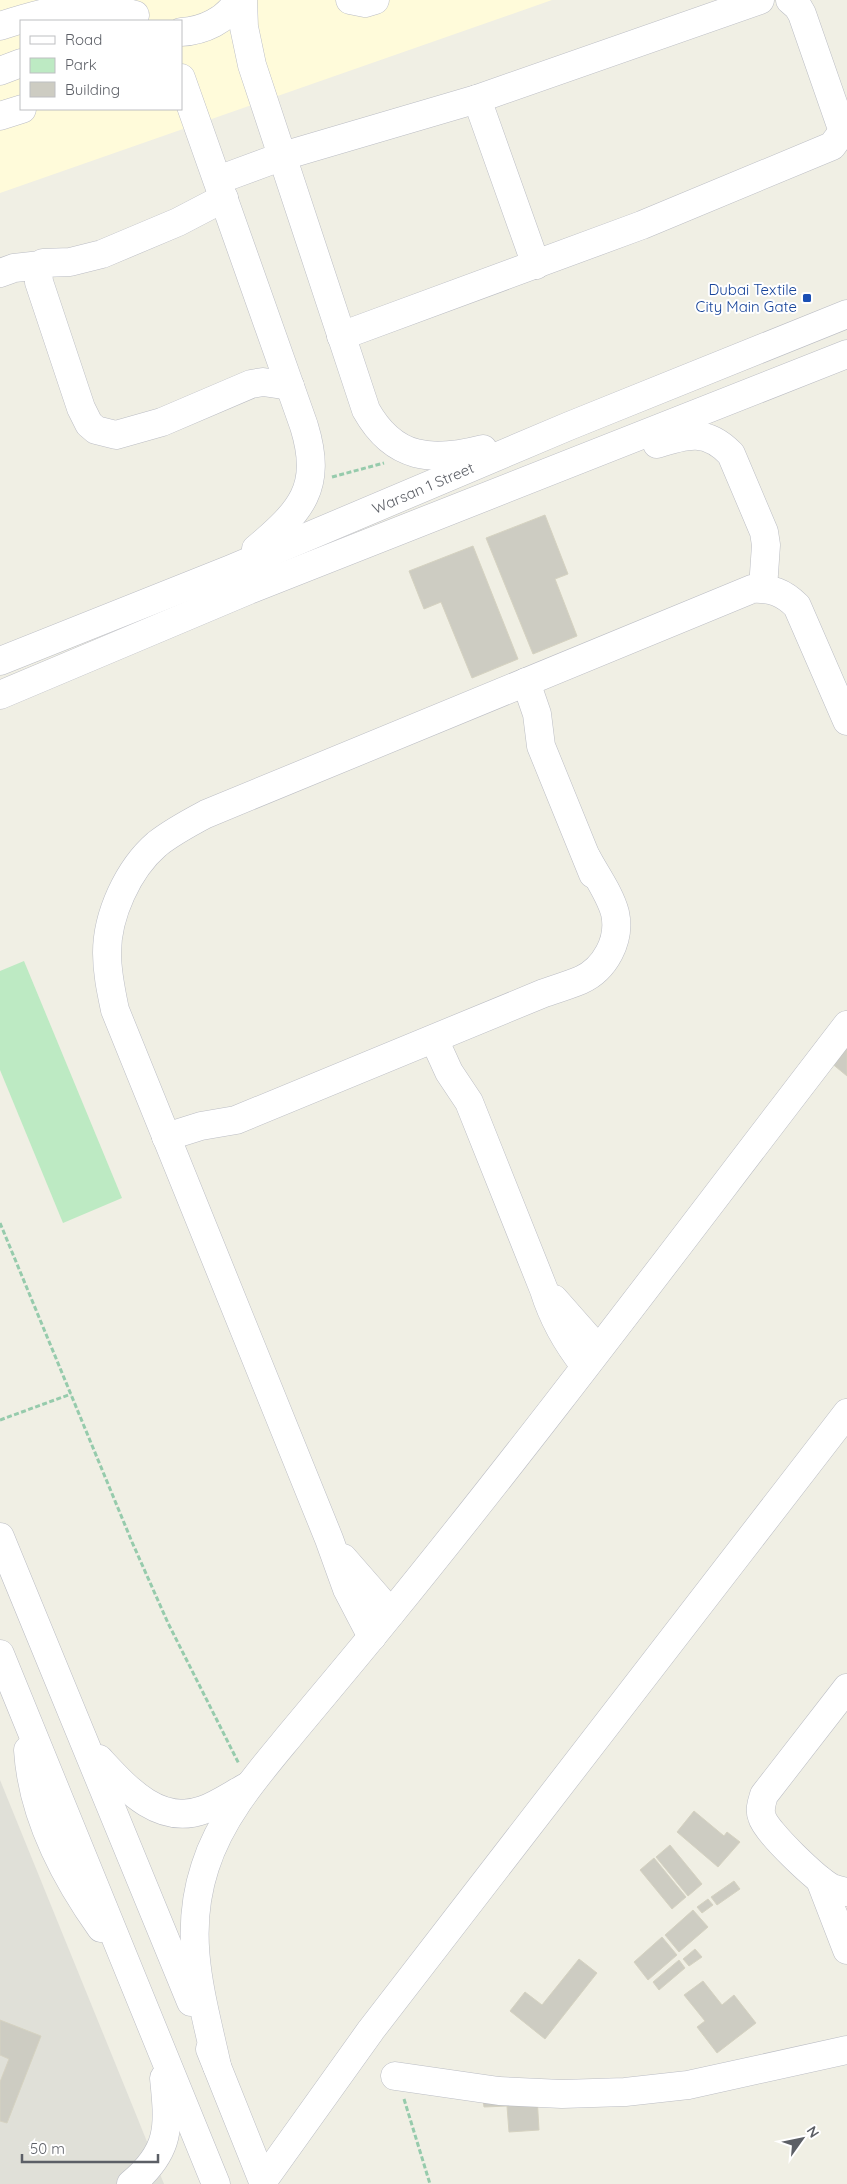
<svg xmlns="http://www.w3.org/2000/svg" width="847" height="2184" font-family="Quicksand,sans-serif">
	<rect width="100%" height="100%" fill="#f0efe4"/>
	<path fill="#fffbda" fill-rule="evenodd" d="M0 0H552L0 193ZM21 21H181V109H21Z"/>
	<path fill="#e0e0d8" d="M0 1780 135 2112 164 2184H0Z"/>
	<path fill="#bdeac3" d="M24 961 122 1198 63 1223 0 1070V971Z"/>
	<g fill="#cdccc2" stroke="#d5d2c1">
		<path d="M545 515 568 574 555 579 577 636 533 654 486 538Z"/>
		<path d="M473 546 518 659 472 678 441 602 424 609 409 571Z"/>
		<path d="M847 1040V1076L830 1062Z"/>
		<path d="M694 1811 724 1836 727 1832 740 1842 718 1867 677 1832Z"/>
		<path d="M670 1845 702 1884 688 1896 656 1857Z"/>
		<path d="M654 1858 686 1897 672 1909 640 1870Z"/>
		<path d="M734 1881 740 1889 717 1905 711 1897Z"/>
		<path d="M708 1899 713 1905 702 1913 697 1907Z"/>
		<path d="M693 1910 708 1927 679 1952 665 1935Z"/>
		<path d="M662 1937 677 1955 648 1980 634 1962Z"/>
		<path d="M695 1949 702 1957 689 1966 683 1959Z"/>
		<path d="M579 1959 597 1973 545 2039 510 2011 525 1992 542 2005Z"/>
		<path d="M679 1960 685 1968 659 1990 653 1982Z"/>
		<path d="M703 1981 722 2005 734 1995 756 2023 717 2053 697 2027 705 2021 684 1995Z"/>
		<path d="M0 2020 41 2036 7 2123 0 2121V2082L9 2059 0 2055Z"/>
		<path d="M537 2096 539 2130 509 2132 507 2106 484 2107 483 2100Z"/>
	</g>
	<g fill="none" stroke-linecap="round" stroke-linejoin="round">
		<defs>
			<g id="minor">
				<path d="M243 0 244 27 252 65 366 410C394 460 432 462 483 449"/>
				<path d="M350 0 365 3 375 0"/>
				<path d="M0 26C49 10 85 0 135 15"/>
				<path d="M181 32C203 31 227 20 238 0"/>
				<path d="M0 71 21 63"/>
				<path d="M181 78 304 426C323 488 301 511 256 549"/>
				<path d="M477 99 536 265"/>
				<path d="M0 116 22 109"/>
				<path d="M218 180 283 156 477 99 760 0"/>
				<path d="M224 198 178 222 102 254 70 262 43 263 38 270 39 282 81 408 89 424 96 430 116 435 162 422 251 384 263 382 290 386"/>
				<path d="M0 273 14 268 41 265"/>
				<path d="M341 336 642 225 832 146 841 134 842 129 802 14 798 7 790 0"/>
				<path d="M657 444C688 434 707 429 731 454L764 532 766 545 763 588"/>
				<path d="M0 661 231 569 569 426 847 314"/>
				<path d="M526 682 537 714 541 746 593 874"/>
				<path d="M0 695 249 590 847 354"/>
				<path d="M434 1039 449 1072 469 1102 544 1290C553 1319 566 1342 585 1366"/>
				<path d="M166 1137 201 1126 236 1120 544 993C556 989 569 985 581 980 605 969 621 940 615 913 610 894 596 875 587 858"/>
				<path d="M554 1299 598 1349"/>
				<path d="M0 1537 191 2002"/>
				<path d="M343 1558 391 1613"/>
				<path d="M372 1637 347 1589 329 1539 115 1010C111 991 107 973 107 953 107 915 128 869 157 844 172 832 189 823 206 814L752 589C771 588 783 592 797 606L847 721"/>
				<path d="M0 1654 216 2184"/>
				<path d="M847 1688 764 1795C762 1802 759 1809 762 1817 766 1832 817 1880 832 1888 837 1890 842 1891 847 1892"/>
				<path d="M28 1750C32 1815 64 1876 101 1928"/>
				<path d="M99 1759C126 1788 159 1826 203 1810 219 1804 233 1794 248 1786"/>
				<path d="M820 1880 847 1950"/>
				<path d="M210 2049 264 2184"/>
				<path d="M217 2066C202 1997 182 1937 205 1867 221 1816 258 1774 291 1734 325 1693 359 1653 392 1612 548 1420 696 1221 847 1025"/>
				<path d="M395 2076 499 2091 562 2094 625 2092 688 2085 847 2050"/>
				<path d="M263 2181 371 2030 847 1413"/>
				<path d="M131 2184C171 2151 169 2126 164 2078"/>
			</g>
		</defs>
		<use href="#minor" stroke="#bbbdc4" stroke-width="29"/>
		<g stroke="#96cbac" stroke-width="3" stroke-dasharray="5 2.5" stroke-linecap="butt">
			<path d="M332 477 384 463"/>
			<path d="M0 1223 132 1542 168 1623 239 1764"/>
			<path d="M0 1420 71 1394"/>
			<path d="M404 2099 430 2184"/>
		</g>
		<use href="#minor" stroke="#fff" stroke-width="28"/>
	</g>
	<rect fill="#1a4fb4" stroke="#fff" stroke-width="2" x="802" y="293" width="10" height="10" rx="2.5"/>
	<g text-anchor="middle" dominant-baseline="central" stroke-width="4" stroke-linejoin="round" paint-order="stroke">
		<g font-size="15" fill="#164399" stroke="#fff" text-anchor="end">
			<text x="797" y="289">Dubai Textile<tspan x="797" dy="17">City Main Gate</tspan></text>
		</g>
		<g font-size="15" fill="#5c5f66" stroke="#fff">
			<text transform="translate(423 488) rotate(-23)">Warsan 1 Street</text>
		</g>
	</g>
	<rect x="20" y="20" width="162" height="90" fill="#ffffff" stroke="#bebfc2"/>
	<rect x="30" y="36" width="25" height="8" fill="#ffffff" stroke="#bebfc2"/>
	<text x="65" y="45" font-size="15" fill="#5c5f66">Road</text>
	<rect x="30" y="58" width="25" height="15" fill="#bdeac3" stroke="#bebfc2"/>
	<text x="65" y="70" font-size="15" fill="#5c5f66">Park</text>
	<rect x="30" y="82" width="25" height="15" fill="#cdccc2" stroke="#bebfc2"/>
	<text x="65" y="95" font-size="15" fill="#5c5f66">Building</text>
	<g transform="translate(802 2139) rotate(57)" stroke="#ffffff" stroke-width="4" paint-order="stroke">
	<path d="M0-4L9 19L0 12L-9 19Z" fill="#5c5f66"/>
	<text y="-8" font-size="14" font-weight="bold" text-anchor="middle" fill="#5c5f66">N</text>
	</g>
	<path d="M22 2154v8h136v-8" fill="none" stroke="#5c5f66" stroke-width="2.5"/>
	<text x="30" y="2154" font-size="15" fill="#5c5f66" stroke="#ffffff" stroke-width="4" paint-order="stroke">50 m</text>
</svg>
